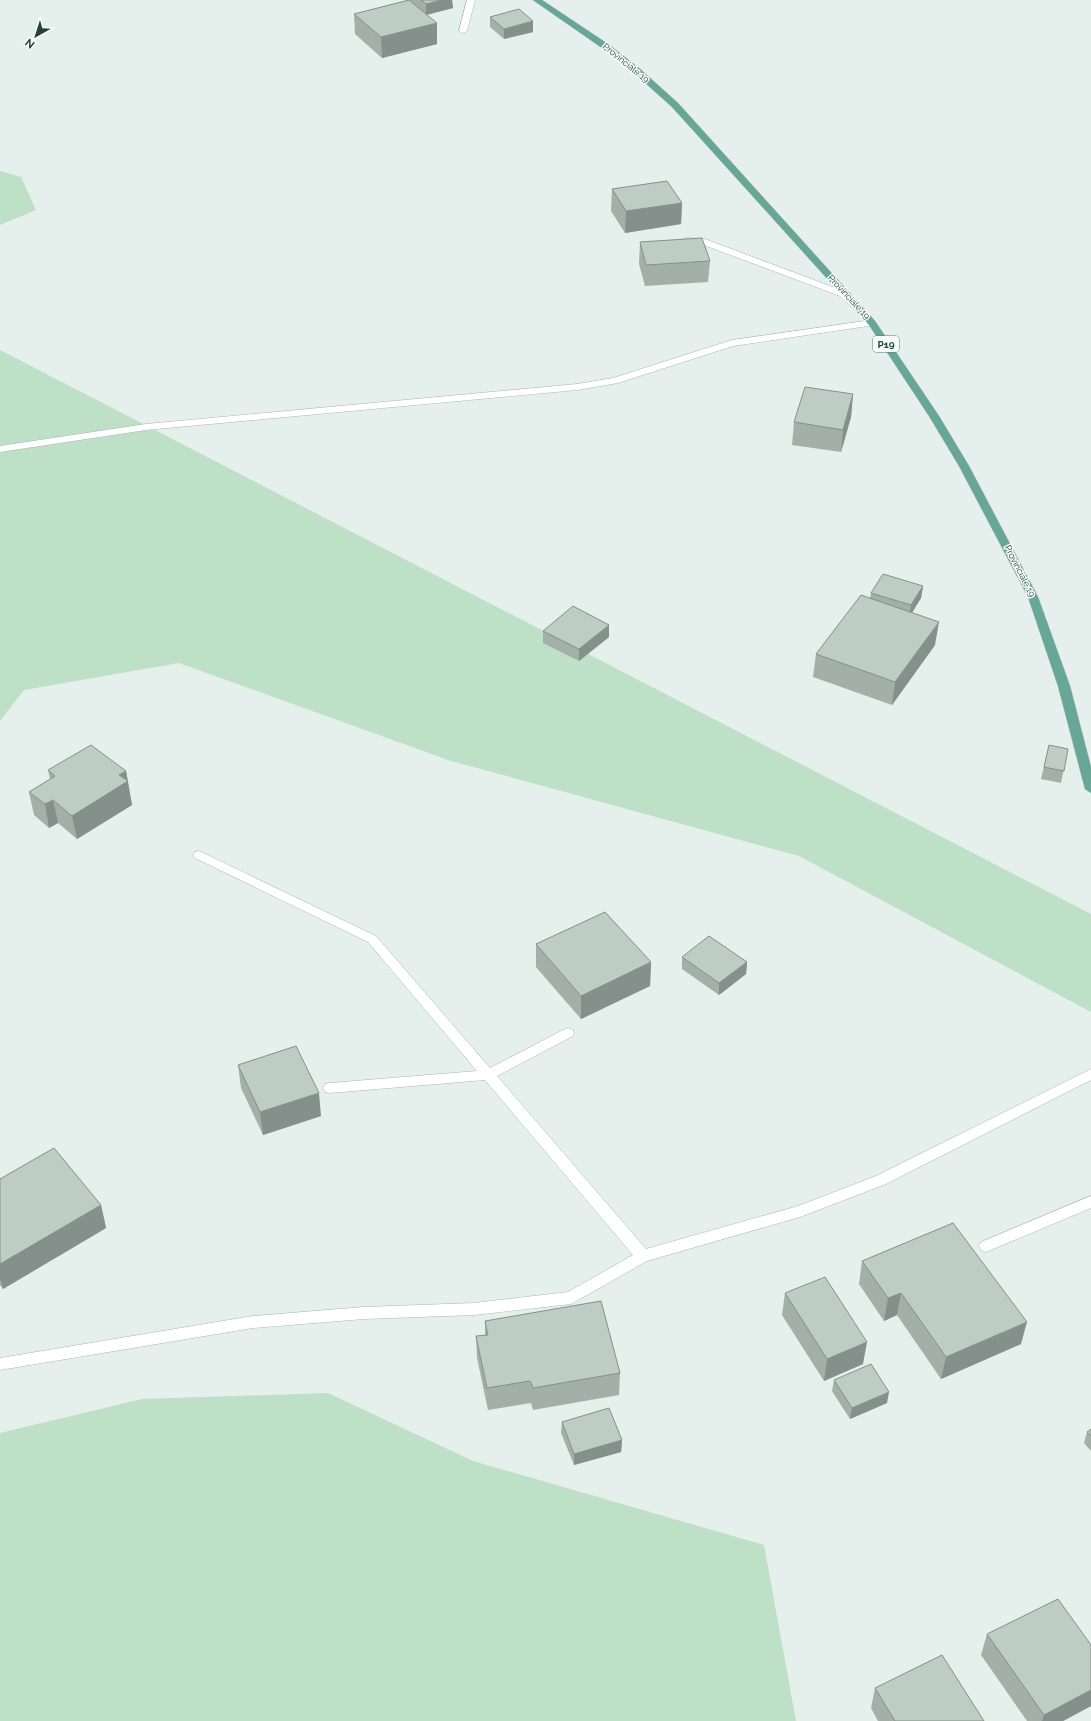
<svg xmlns="http://www.w3.org/2000/svg" width="1091" height="1721" font-family="Raleway,sans-serif">
	<rect width="100%" height="100%" fill="#e5efeb"/>
	<g fill="#bee0c7">
		<path d="M0 171 21 177 36 210 0 225Z"/>
		<path d="M0 350 1091 914V1012L799 856 451 761 179 663 24 690 0 721Z"/>
		<path d="M328 1393 473 1461 764 1545 796 1721H0V1433L142 1399Z"/>
	</g>
	<g fill="none" stroke-linecap="round" stroke-linejoin="round">
		<defs>
			<g id="minor">
				<path d="M467 0H475L467 31 463 33 459 31Z"/>
				<path d="M687 238 705 239 846 292 858 304 853 307 850 306 840 296 701 244 684 243V239Z"/>
				<path d="M872 320 875 321V325L733 346 618 383 577 390 146 430 0 452V446L146 424 577 384 613 378 732 340Z"/>
				<path d="M199 851 376 936 490 1068 563 1030 568 1028 573 1030 574 1033 573 1036 497 1076 646 1249 798 1206 876 1176 1091 1069V1080L886 1184 800 1217 647 1261 571 1304 474 1315 364 1319 253 1328 0 1370V1358L253 1316 364 1307 474 1303 568 1292 633 1255 485 1080 330 1093 325 1092 323 1088 325 1084 330 1083 477 1071 368 942 195 858 193 855 195 852Z"/>
				<path d="M1091 1196V1208L986 1252 981 1250 979 1246 981 1242Z"/>
			</g>
			<path id="major" d="M533 0H542L608 44 639 68 678 103 875 321 939 416 969 466 1038 597 1070 686 1091 767V793L1085 789 1058 686 1028 597 959 466 929 416 869 325 672 107 633 72 602 48Z"/>
		</defs>
		<use href="#minor" stroke="#a7b8b2" stroke-width="1"/>
		<use href="#major" stroke="#c1cac8" stroke-width="1"/>
		<use href="#minor" fill="#fff" fill-rule="evenodd"/>
		<use href="#major" fill="#68a696" fill-rule="evenodd"/>
	</g>
	<g fill="#a3b0aa">
		<path d="M408 0H452L453 8 426 15 437 44 382 58 355 34 354 14 409 0Z"/>
		<path d="M490 17 533 32 504 39 490 27Z"/>
		<path d="M612 189 682 203 681 224 625 233 611 211Z"/>
		<path d="M640 242 710 261 708 282 645 286 639 264Z"/>
		<path d="M853 394 851 417 841 452 792 445 794 422Z"/>
		<path d="M923 586 921 598 912 613 935 645 892 705 813 677 816 654 870 598 871 593Z"/>
		<path d="M543 631 609 637 579 661 543 643Z"/>
		<path d="M1049 745 1068 749 1061 783 1041 779Z"/>
		<path d="M48 770 126 771 132 805 77 839 58 823 49 828 34 815 29 792 50 779Z"/>
		<path d="M536 944 651 962 650 986 581 1019 536 967Z"/>
		<path d="M682 957 747 962 746 974 719 995 682 969Z"/>
		<path d="M238 1065 321 1116 263 1135 241 1088Z"/>
		<path d="M0 1179 101 1205 106 1228 3 1289 0 1285Z"/>
		<path d="M862 1261 1021 1344 941 1379 897 1315 884 1321 859 1284Z"/>
		<path d="M785 1293 863 1364 824 1381 782 1315Z"/>
		<path d="M485 1321 620 1373 619 1395 533 1410 531 1403 488 1410 477 1358 476 1336 485 1335Z"/>
		<path d="M834 1380 887 1403 850 1419 832 1391Z"/>
		<path d="M562 1422 622 1440 621 1452 574 1465 561 1433Z"/>
		<path d="M1091 1429V1451L1084 1443 1087 1432Z"/>
		<path d="M987 1634 1091 1645V1706L1063 1721H1027L981 1655Z"/>
		<path d="M875 1688 984 1721H878L871 1708Z"/>
	</g>
	<g fill="#84908b">
		<path d="M442 0H452L453 8 426 15V4Z"/>
		<path d="M533 21V32L504 39V29Z"/>
		<path d="M437 23V44L382 58 381 37Z"/>
		<path d="M682 203 681 224 625 233 626 211Z"/>
		<path d="M853 394 851 417 841 452 843 430Z"/>
		<path d="M923 586 921 598 909 617 911 605Z"/>
		<path d="M939 622 935 645 892 705 895 682Z"/>
		<path d="M609 625V637L579 661V649Z"/>
		<path d="M126 771 132 805 77 839 72 816 119 775Z"/>
		<path d="M53 800 58 823 49 828 45 804Z"/>
		<path d="M651 962 650 986 581 1019V996Z"/>
		<path d="M747 962 746 974 719 995V983Z"/>
		<path d="M319 1093 321 1116 263 1135 260 1112Z"/>
		<path d="M101 1205 106 1228 3 1289 0 1279V1264Z"/>
		<path d="M901 1293 897 1315 884 1321 888 1298Z"/>
		<path d="M1027 1322 1021 1344 941 1379 946 1357Z"/>
		<path d="M867 1342 863 1364 824 1381 827 1359Z"/>
		<path d="M889 1392 887 1403 850 1419 852 1408Z"/>
		<path d="M622 1440 621 1452 574 1465V1454Z"/>
		<path d="M1091 1690V1706L1063 1721H1042L1044 1715Z"/>
	</g>
	<g fill="#bdcdc6" stroke="#84908b">
		<path d="M409 0 437 23 381 37 354 14Z"/>
		<path d="M421 0H442L426 4Z"/>
		<path d="M519 9 533 21 504 29 490 17Z"/>
		<path d="M667 181 682 203 626 211 612 189Z"/>
		<path d="M702 238 710 261 646 265 640 242Z"/>
		<path d="M805 387 853 394 843 430 794 422Z"/>
		<path d="M883 574 923 586 911 605 871 593Z"/>
		<path d="M861 595 939 622 895 682 816 654Z"/>
		<path d="M573 606 609 625 579 649 543 631Z"/>
		<path d="M91 745 126 771 119 775 128 781 72 816 53 800 45 804 29 792 55 776 48 770Z"/>
		<path d="M1049 745 1068 749 1064 771 1044 767Z"/>
		<path d="M605 912 651 962 581 996 536 944Z"/>
		<path d="M709 936 747 962 719 983 682 957Z"/>
		<path d="M296 1046 319 1093 260 1112 238 1065Z"/>
		<path d="M54 1148 101 1205 0 1264V1179Z"/>
		<path d="M953 1223 1027 1322 946 1357 901 1293 888 1298 862 1261Z"/>
		<path d="M825 1277 867 1342 827 1359 785 1293Z"/>
		<path d="M601 1301 620 1373 533 1388 530 1381 487 1388 476 1336 488 1335 485 1321Z"/>
		<path d="M871 1364 889 1392 852 1408 834 1380Z"/>
		<path d="M609 1408 622 1440 574 1454 562 1422Z"/>
		<path d="M1091 1429V1436L1087 1432Z"/>
		<path d="M1058 1599 1091 1645V1690L1044 1715 987 1634Z"/>
		<path d="M942 1655 984 1721H895L875 1688Z"/>
	</g>
	<g text-anchor="middle" dominant-baseline="central" stroke-width="3" stroke-linejoin="round" paint-order="stroke">
		<g font-size="9" fill="#23423a" stroke="#f6fbf9">
			<text transform="translate(626 63) rotate(39)">Provinciale 19</text>
			<text transform="translate(849 297) rotate(47)">Provinciale 19</text>
			<text transform="translate(1020 571) rotate(63)">Provinciale 19</text>
		</g>
		<rect fill="#f6fbf9" stroke="#627a73" stroke-width="1" x="873" y="336" width="26" height="16" rx="3"/>
		<g font-size="10" font-weight="bold" fill="#23423a">
			<text x="886" y="344">P19</text>
		</g>
	</g>
	<g transform="translate(36 36) rotate(219)" stroke="#f6fbf9" stroke-width="3" paint-order="stroke">
	<path d="M0-3L7 15L0 10L-7 15Z" fill="#23423a"/>
	<text y="-6" font-size="11" font-weight="bold" text-anchor="middle" fill="#23423a">N</text>
	</g>
</svg>
